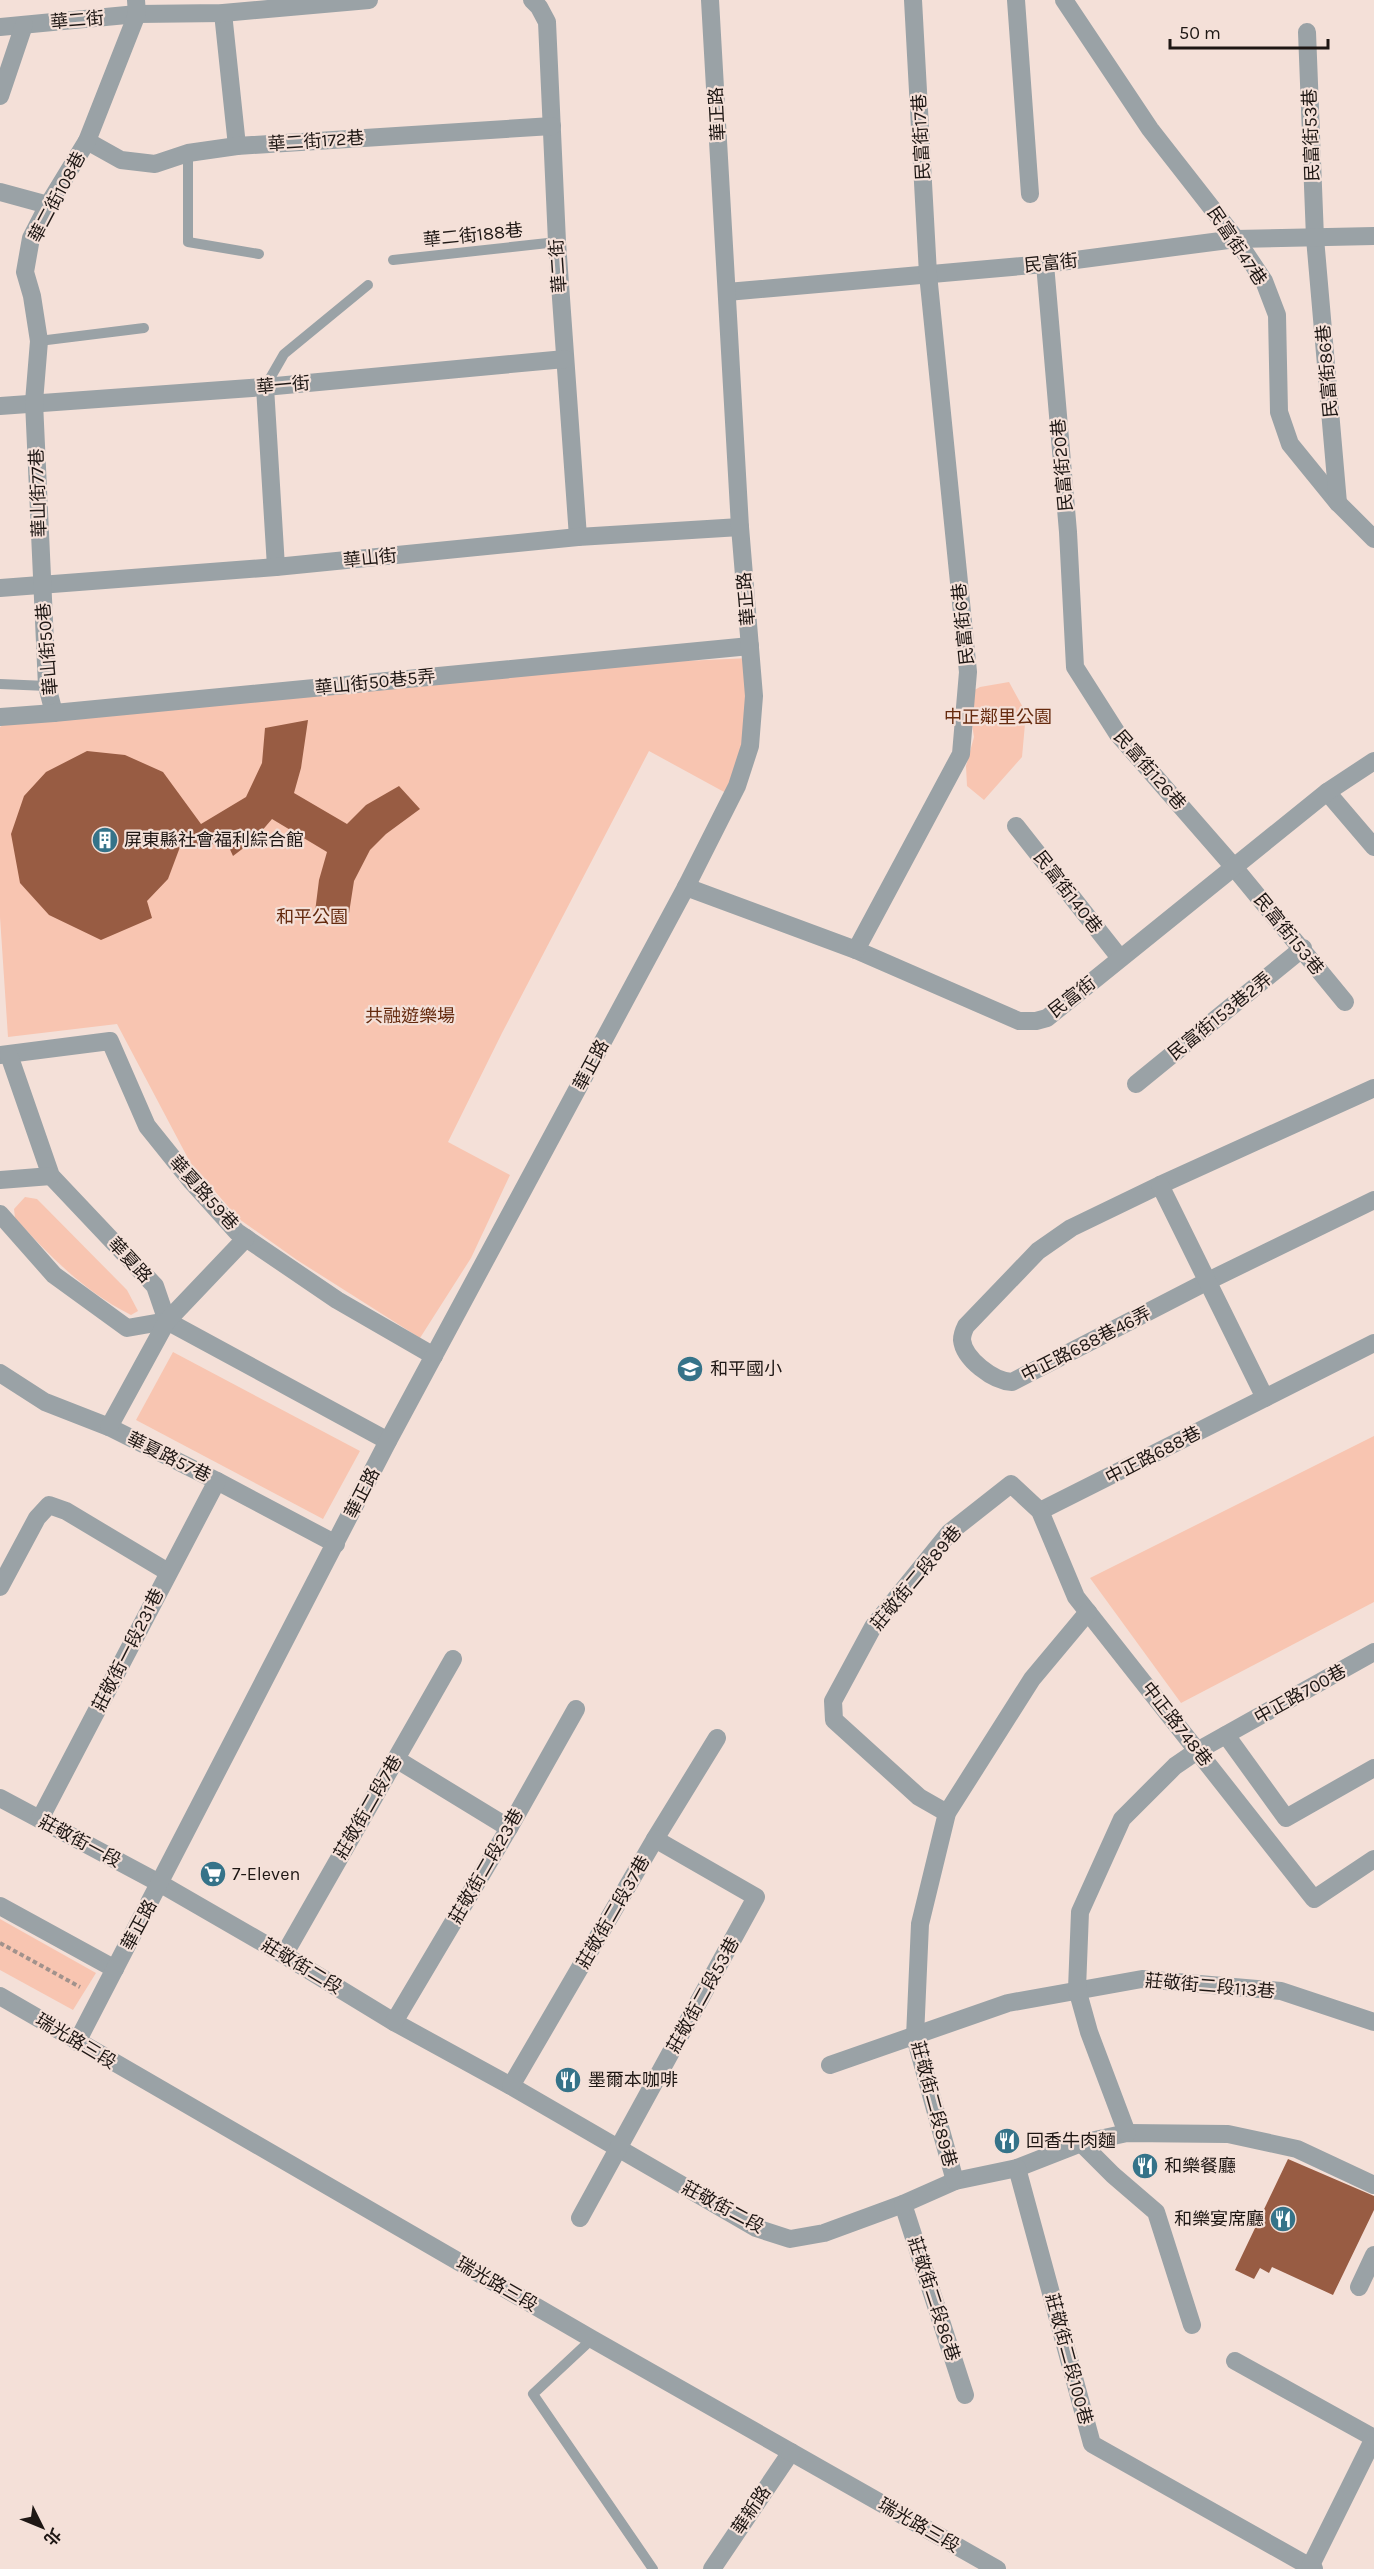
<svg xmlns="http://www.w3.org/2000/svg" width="1374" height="2569" font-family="Karla,'Noto Sans TC',sans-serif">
	<rect width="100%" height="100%" fill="#f4e0d8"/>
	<g fill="#f8c5b1">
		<path d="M750 658 751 718 726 793 649 751 502 1033 448 1142 510 1175 471 1258 420 1338 297 1260 239 1219 191 1164 117 1024 8 1037 0 917V727L7 722 618 664Z"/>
		<path d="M1009 682 1026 713 1022 757 984 800 967 786 966 766 974 737 967 694 980 687Z"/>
		<path d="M25 1197 37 1199 127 1290 138 1311 131 1315C82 1290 51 1257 15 1218L14 1209Z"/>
		<path d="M173 1352 360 1451 323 1519 136 1420Z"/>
		<path d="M1374 1436V1602L1181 1703 1090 1578Z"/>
		<path d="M0 1919 96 1973 73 2010 0 1970Z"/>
	</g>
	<g fill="#985c43">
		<path d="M308 720 301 768 294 793 347 824 366 805 399 786 420 809 386 834 370 850 354 881 349 913 315 912 319 880 327 852 272 819 254 840 233 856 227 843 180 847 168 879 147 901 152 918 101 940 49 915 20 883 11 834 24 796 46 772 87 751 125 755 163 772 201 824 246 797 262 763 265 728Z"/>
		<path d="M1288 2159 1374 2196V2210L1333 2295 1272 2267 1269 2273 1260 2268 1254 2279 1235 2270Z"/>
	</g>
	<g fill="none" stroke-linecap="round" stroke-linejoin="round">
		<path stroke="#a1928c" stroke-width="4" stroke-dasharray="4.5 3" stroke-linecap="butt" d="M0 1943 80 1987"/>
		<g stroke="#9aa2a6" stroke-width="10">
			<path d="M188 153V242L259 254"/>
			<path d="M393 260 557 242"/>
			<path d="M39 341 144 328"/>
			<path d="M265 387 284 354 368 285"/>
			<path d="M0 684 47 686"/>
			<path d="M592 2339 533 2394 653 2569"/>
		</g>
		<g stroke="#9aa2a6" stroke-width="18">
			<path d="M532 0 539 7 547 22 557 242 578 537"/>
			<path d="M1016 0 1030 194"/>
			<path d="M1064 0 1150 129 1236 239 1264 281 1277 315 1279 412 1290 444 1338 503 1374 539"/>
			<path d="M223 13 237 146"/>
			<path d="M0 27 137 14 223 13 369 0"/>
			<path d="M1307 32 1315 238 1338 503"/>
			<path d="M0 96 24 25"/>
			<path d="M87 141 121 160 155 164 188 153 237 146 552 126"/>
			<path d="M0 192 48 205"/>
			<path d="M1045 264 1068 532 1075 667 1117 733 1233 866 1345 1002"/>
			<path d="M727 292 1045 264 1236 239 1374 236"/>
			<path d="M265 387 276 567"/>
			<path d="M0 406 265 387 565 359"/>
			<path d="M0 588 276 567 578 537 740 527"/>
			<path d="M54 713 47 686 34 402 39 341 32 296 25 272 31 238 48 205 87 141 137 14 136 0"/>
			<path d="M0 717 54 713 750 646"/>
			<path d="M1327 792 1374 847"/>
			<path d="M1016 826 1120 958"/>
			<path d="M686 887 856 950 1019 1021H1036L1047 1018 1327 792 1374 761"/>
			<path d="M856 950 961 754 968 672 928 274 913 0"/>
			<path d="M0 1055 110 1041 147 1126 192 1182 237 1232 337 1300 434 1356"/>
			<path d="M9 1055 51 1176 155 1286 167 1321 388 1441"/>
			<path d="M1136 1084 1303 948"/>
			<path d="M1374 1088 1160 1185 1071 1228 1038 1251 966 1326C964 1330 962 1335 962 1340 964 1359 993 1381 1012 1382L1208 1281 1374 1200"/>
			<path d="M0 1180 51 1176"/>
			<path d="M1160 1185 1265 1398"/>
			<path d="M0 1214 54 1275 127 1328 167 1321"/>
			<path d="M0 1373 45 1402 109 1427 217 1481 336 1544"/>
			<path d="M109 1427 167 1321 246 1238"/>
			<path d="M1040 1511 1374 1343"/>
			<path d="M0 1587 37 1518 49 1505 66 1511 168 1572"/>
			<path d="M1226 1735 1286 1818 1374 1768"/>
			<path d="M396 1759 509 1828"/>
			<path d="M0 1798 161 1884 284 1955 394 2022 511 2086 756 2228 790 2239 824 2233 903 2204 955 2181 1017 2168 1081 2143 1127 2133 1228 2134 1297 2149 1374 2185"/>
			<path d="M947 1813 919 1797 834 1720 833 1701 873 1627 950 1532 1011 1484 1040 1511 1076 1597 1314 1899 1374 1859"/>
			<path d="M40 1819 217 1481"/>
			<path d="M655 1839 717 1738"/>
			<path d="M0 1906 115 1969"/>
			<path d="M284 1955 453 1659"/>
			<path d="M394 2022 509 1828 576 1709"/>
			<path d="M77 2042 388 1441 686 887 737 786 750 746 754 696 740 527 710 0"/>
			<path d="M830 2065 1008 2003 1142 1979 1281 1991 1374 2022"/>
			<path d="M511 2086 655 1839 756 1897 580 2218"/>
			<path d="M1127 2133 1089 2032 1077 1989 1080 1912 1122 1819 1175 1766 1197 1751 1374 1652"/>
			<path d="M1081 2143 1113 2175 1156 2212 1192 2325"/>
			<path d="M1017 2168 1092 2444 1314 2569"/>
			<path d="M955 2181 915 2037 920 1924 947 1813 1032 1679 1088 1612"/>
			<path d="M903 2204 965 2395"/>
			<path d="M1359 2287 1374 2255"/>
			<path d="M1235 2361 1374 2438 1310 2567"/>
			<path d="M712 2569 791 2452"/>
		</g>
		<path stroke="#9aa2a6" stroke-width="18" d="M0 1996 592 2339 997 2569"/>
	</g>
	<defs>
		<symbol id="building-disc" viewBox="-11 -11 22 22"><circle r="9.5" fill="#357389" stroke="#f4e0d8"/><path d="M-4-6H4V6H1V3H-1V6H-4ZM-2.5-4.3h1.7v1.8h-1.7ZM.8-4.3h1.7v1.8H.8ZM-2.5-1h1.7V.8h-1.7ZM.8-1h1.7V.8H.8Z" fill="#fff"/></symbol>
		<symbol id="school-disc" viewBox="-11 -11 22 22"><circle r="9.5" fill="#357389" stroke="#f4e0d8"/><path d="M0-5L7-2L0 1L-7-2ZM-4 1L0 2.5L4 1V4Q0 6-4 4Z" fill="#fff"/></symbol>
		<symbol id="supermarket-disc" viewBox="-11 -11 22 22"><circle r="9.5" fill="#357389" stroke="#f4e0d8"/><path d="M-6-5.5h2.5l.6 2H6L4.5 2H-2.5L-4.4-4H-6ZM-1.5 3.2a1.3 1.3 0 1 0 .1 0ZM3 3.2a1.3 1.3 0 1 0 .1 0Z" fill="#fff"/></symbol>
		<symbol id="restaurant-disc" viewBox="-11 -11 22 22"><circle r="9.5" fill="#357389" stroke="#f4e0d8"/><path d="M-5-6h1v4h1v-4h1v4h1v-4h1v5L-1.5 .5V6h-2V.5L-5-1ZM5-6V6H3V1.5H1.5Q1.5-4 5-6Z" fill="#fff"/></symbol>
	</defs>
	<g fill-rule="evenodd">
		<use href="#building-disc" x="90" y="825" width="30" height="30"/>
		<use href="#school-disc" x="675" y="1354" width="30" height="30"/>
		<use href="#supermarket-disc" x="198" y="1859" width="30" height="30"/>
		<use href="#restaurant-disc" x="553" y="2065" width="30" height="30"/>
		<use href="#restaurant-disc" x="992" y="2126" width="30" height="30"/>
		<use href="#restaurant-disc" x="1130" y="2151" width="30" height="30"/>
		<use href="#restaurant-disc" x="1268" y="2204" width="30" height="30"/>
	</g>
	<g text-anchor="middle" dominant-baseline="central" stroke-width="4.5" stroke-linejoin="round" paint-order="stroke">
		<g font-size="18" fill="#1e1714" stroke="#f4e0d8">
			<text transform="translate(77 20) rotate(-5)">華二街</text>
			<text transform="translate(717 114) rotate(-93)">華正路</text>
			<text transform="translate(1311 135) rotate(-92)">民富街53巷</text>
			<text transform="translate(921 137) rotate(-93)">民富街17巷</text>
			<text transform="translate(316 141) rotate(-4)">華二街172巷</text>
			<text transform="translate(57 197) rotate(-62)">華二街108巷</text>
			<text transform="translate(473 235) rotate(-6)">華二街188巷</text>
			<text transform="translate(1237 246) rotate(56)">民富街47巷</text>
			<text transform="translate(1051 263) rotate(-6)">民富街</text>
			<text transform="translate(558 266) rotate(-94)">華二街</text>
			<text transform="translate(1327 371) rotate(-95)">民富街86巷</text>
			<text transform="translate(283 385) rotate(-5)">華一街</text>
			<text transform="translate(1062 465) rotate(-95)">民富街20巷</text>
			<text transform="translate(38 493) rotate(-92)">華山街77巷</text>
			<text transform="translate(370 558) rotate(-6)">華山街</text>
			<text transform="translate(746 599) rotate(-95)">華正路</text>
			<text transform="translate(963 624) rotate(-96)">民富街6巷</text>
			<text transform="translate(47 649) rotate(-95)">華山街50巷</text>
			<text transform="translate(375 682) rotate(-6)">華山街50巷5弄</text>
			<text transform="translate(1150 770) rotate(49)">民富街126巷</text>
			<text transform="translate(1068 892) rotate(52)">民富街140巷</text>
			<text transform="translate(1289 934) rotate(51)">民富街153巷</text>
			<text transform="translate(1072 997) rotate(-38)">民富街</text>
			<text transform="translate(1220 1016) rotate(-39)">民富街153巷2弄</text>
			<text transform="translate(591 1065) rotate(-62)">華正路</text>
			<text transform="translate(204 1193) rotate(48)">華夏路59巷</text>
			<text transform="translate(130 1260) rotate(47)">華夏路</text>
			<text transform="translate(1086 1344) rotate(-27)">中正路688巷46弄</text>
			<text transform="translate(1153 1455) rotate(-27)">中正路688巷</text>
			<text transform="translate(169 1457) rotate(26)">華夏路57巷</text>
			<text transform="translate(362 1493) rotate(-63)">華正路</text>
			<text transform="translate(916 1578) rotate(-50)">莊敬街二段89巷</text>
			<text transform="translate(128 1650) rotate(-63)">莊敬街一段231巷</text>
			<text transform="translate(1300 1694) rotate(-29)">中正路700巷</text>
			<text transform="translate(1177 1724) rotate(52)">中正路748巷</text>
			<text transform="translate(368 1807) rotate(-60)">莊敬街二段7巷</text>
			<text transform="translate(80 1841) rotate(28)">莊敬街一段</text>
			<text transform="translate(486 1866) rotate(-60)">莊敬街二段23巷</text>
			<text transform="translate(613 1912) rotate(-60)">莊敬街二段37巷</text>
			<text transform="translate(139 1925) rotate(-62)">華正路</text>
			<text transform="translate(302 1966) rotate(31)">莊敬街二段</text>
			<text transform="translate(1210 1986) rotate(5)">莊敬街二段113巷</text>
			<text transform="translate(703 1995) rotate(-61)">莊敬街二段53巷</text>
			<text transform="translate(76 2041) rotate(31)">瑞光路三段</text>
			<text transform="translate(934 2104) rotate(75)">莊敬街二段89巷</text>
			<text transform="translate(723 2207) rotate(28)">莊敬街二段</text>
			<text transform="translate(497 2284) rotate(30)">瑞光路三段</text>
			<text transform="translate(934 2299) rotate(72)">莊敬街二段86巷</text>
			<text transform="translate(1069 2359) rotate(75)">莊敬街二段100巷</text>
			<text transform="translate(751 2510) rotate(-56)">華新路</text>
			<text transform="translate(919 2525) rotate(30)">瑞光路三段</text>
		</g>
		<g font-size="18" fill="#652a0e" stroke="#f4e0d8">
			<text x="998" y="717">中正鄰里公園</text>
			<text x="312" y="917">和平公園</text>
			<text x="410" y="1016">共融遊樂場</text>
		</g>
		<g font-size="18" fill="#1e1714" stroke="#f4e0d8" text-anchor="start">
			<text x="124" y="840">屏東縣社會福利綜合館</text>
			<text x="710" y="1369">和平國小</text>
			<text x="232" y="1874">7-Eleven</text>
			<text x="588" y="2080">墨爾本咖啡</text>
			<text x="1026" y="2141">回香牛肉麵</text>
			<text x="1164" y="2166">和樂餐廳</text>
			<text x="1264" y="2219" text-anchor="end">和樂宴席廳</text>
		</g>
	</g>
	<g transform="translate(42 2527) rotate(133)" stroke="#f4e0d8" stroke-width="4.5" paint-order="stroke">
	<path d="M0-4.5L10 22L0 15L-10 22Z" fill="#1e1714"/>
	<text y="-9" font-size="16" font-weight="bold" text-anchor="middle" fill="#1e1714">北</text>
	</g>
	<path d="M1170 39v9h158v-9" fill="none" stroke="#1e1714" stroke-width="3"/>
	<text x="1179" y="39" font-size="18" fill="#1e1714" stroke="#f4e0d8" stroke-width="4.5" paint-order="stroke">50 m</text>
</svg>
